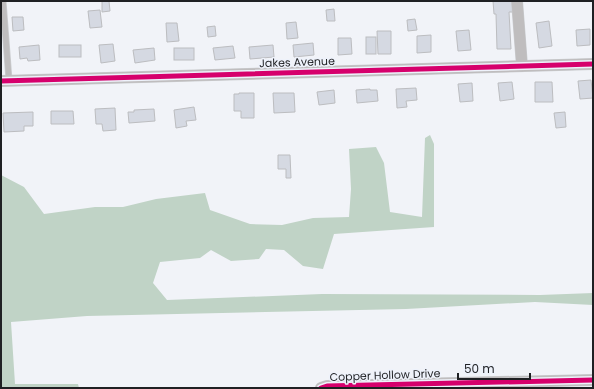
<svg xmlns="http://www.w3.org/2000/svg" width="594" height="389" font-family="Poppins,sans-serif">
	<rect width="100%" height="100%" fill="#f1f3f8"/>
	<path fill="#c0d3c6" d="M430 135 434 144V227L334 234 323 269 303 266 284 250 266 249 259 259 231 261 211 250 200 258 160 262 153 283 167 300 322 294 540 295 593 293V305L535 302 406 309 87 316 11 322 15 384H78L79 388H1V175L24 187 44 214 95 207H123L156 199 205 193 210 210 250 224 282 225 313 218 349 217 351 189 349 149 376 147 384 163 390 212 422 217 425 138Z"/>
	<g fill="#d5d9e2" stroke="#bcbdc0">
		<path d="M102 1H109L110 11 102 12Z"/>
		<path d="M493 1H512L513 12H509L511 49H497L496 14H494Z"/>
		<path d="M334 9 335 21H327L326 10Z"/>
		<path d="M100 10 102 27 90 28 88 11Z"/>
		<path d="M12 17H23L24 30 13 31Z"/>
		<path d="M415 19 417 30 408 31 407 20Z"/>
		<path d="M549 21 552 46 539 48 536 23Z"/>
		<path d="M296 22 298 38 287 39 286 23Z"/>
		<path d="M166 23H177L179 41 167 42Z"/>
		<path d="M215 26 216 36 208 37 207 27Z"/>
		<path d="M590 29V45L577 46 576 30Z"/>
		<path d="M469 30 471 50 458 51 456 31Z"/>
		<path d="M377 31H391V54H378Z"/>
		<path d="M431 35V52L417 53V36Z"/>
		<rect x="366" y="37" width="10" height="17"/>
		<path d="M338 38H351L352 54 338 55Z"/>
		<path d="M313 43 314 55 294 57 293 45Z"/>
		<path d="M113 44 115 61 101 63 99 45Z"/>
		<path d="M39 45 40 60 28 61 27 58 20 59 19 47Z"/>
		<rect x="59" y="45" width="22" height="12"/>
		<path d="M273 45 274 57 250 59 249 47Z"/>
		<path d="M233 46 235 58 215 60 213 48Z"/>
		<path d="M154 48 155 60 135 63 133 50Z"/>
		<rect x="174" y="48" width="20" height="12"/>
		<path d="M591 80 593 98 580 99 578 81Z"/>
		<path d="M512 82 514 99 500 101 498 83Z"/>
		<path d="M535 82H552L553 102H535Z"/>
		<path d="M472 83 473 101 460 102 458 84Z"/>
		<path d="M416 88 417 100 406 101 407 107 397 108 396 89Z"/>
		<path d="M370 89V90H377L378 101 357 103 356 90Z"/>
		<path d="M334 90 335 103 319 105 317 92Z"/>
		<path d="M239 93H254V118H241V111H234V94H239Z"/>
		<path d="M273 93H294L295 112 274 113Z"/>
		<path d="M194 107 196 120 186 121 187 126 176 128 174 110Z"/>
		<path d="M115 108 116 130 103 131 102 124H96L95 109Z"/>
		<path d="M154 109 155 121 129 123 128 112H134V110Z"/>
		<path d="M51 111H73L74 124H51Z"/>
		<path d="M33 112V126H24V131L4 132 3 113Z"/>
		<path d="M565 112 566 127 556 128 554 113Z"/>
		<path d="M278 155H290L291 178H286V169H278Z"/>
	</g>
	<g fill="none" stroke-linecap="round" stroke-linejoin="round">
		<defs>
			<path id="service" d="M3 1 9 80"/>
			<g id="minor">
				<path d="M517 1 522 66"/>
				<path d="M1 81 593 64"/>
				<path d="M321 388 327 386 593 380"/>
			</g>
		</defs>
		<use href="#service" stroke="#ccced1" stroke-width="7"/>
		<use href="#minor" stroke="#ccced1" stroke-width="12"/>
		<use href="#service" stroke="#bfbdbe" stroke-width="5.5"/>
		<use href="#minor" stroke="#bfbdbe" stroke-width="11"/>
		<defs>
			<g id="cycleway">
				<path d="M1 81 593 64"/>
				<path d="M321 388 327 386 593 380"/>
			</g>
		</defs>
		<use href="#cycleway" stroke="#eef2fb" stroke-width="8"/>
		<use href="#cycleway" stroke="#d6006c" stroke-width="5"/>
	</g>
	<g text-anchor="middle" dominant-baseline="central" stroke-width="3" stroke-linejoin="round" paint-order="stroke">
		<g font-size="11" fill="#1f2023" stroke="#eef2fb">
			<text transform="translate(297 62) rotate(-2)">Jakes Avenue</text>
			<text transform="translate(385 375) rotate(-2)">Copper Hollow Drive</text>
		</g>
	</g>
	<rect width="594" height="389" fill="none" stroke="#1f2023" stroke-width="4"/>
	<path d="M458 373v6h72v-6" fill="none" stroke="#1f2023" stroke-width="2"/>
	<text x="464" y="373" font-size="12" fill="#1f2023" stroke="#eef2fb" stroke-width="3" paint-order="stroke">50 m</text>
</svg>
